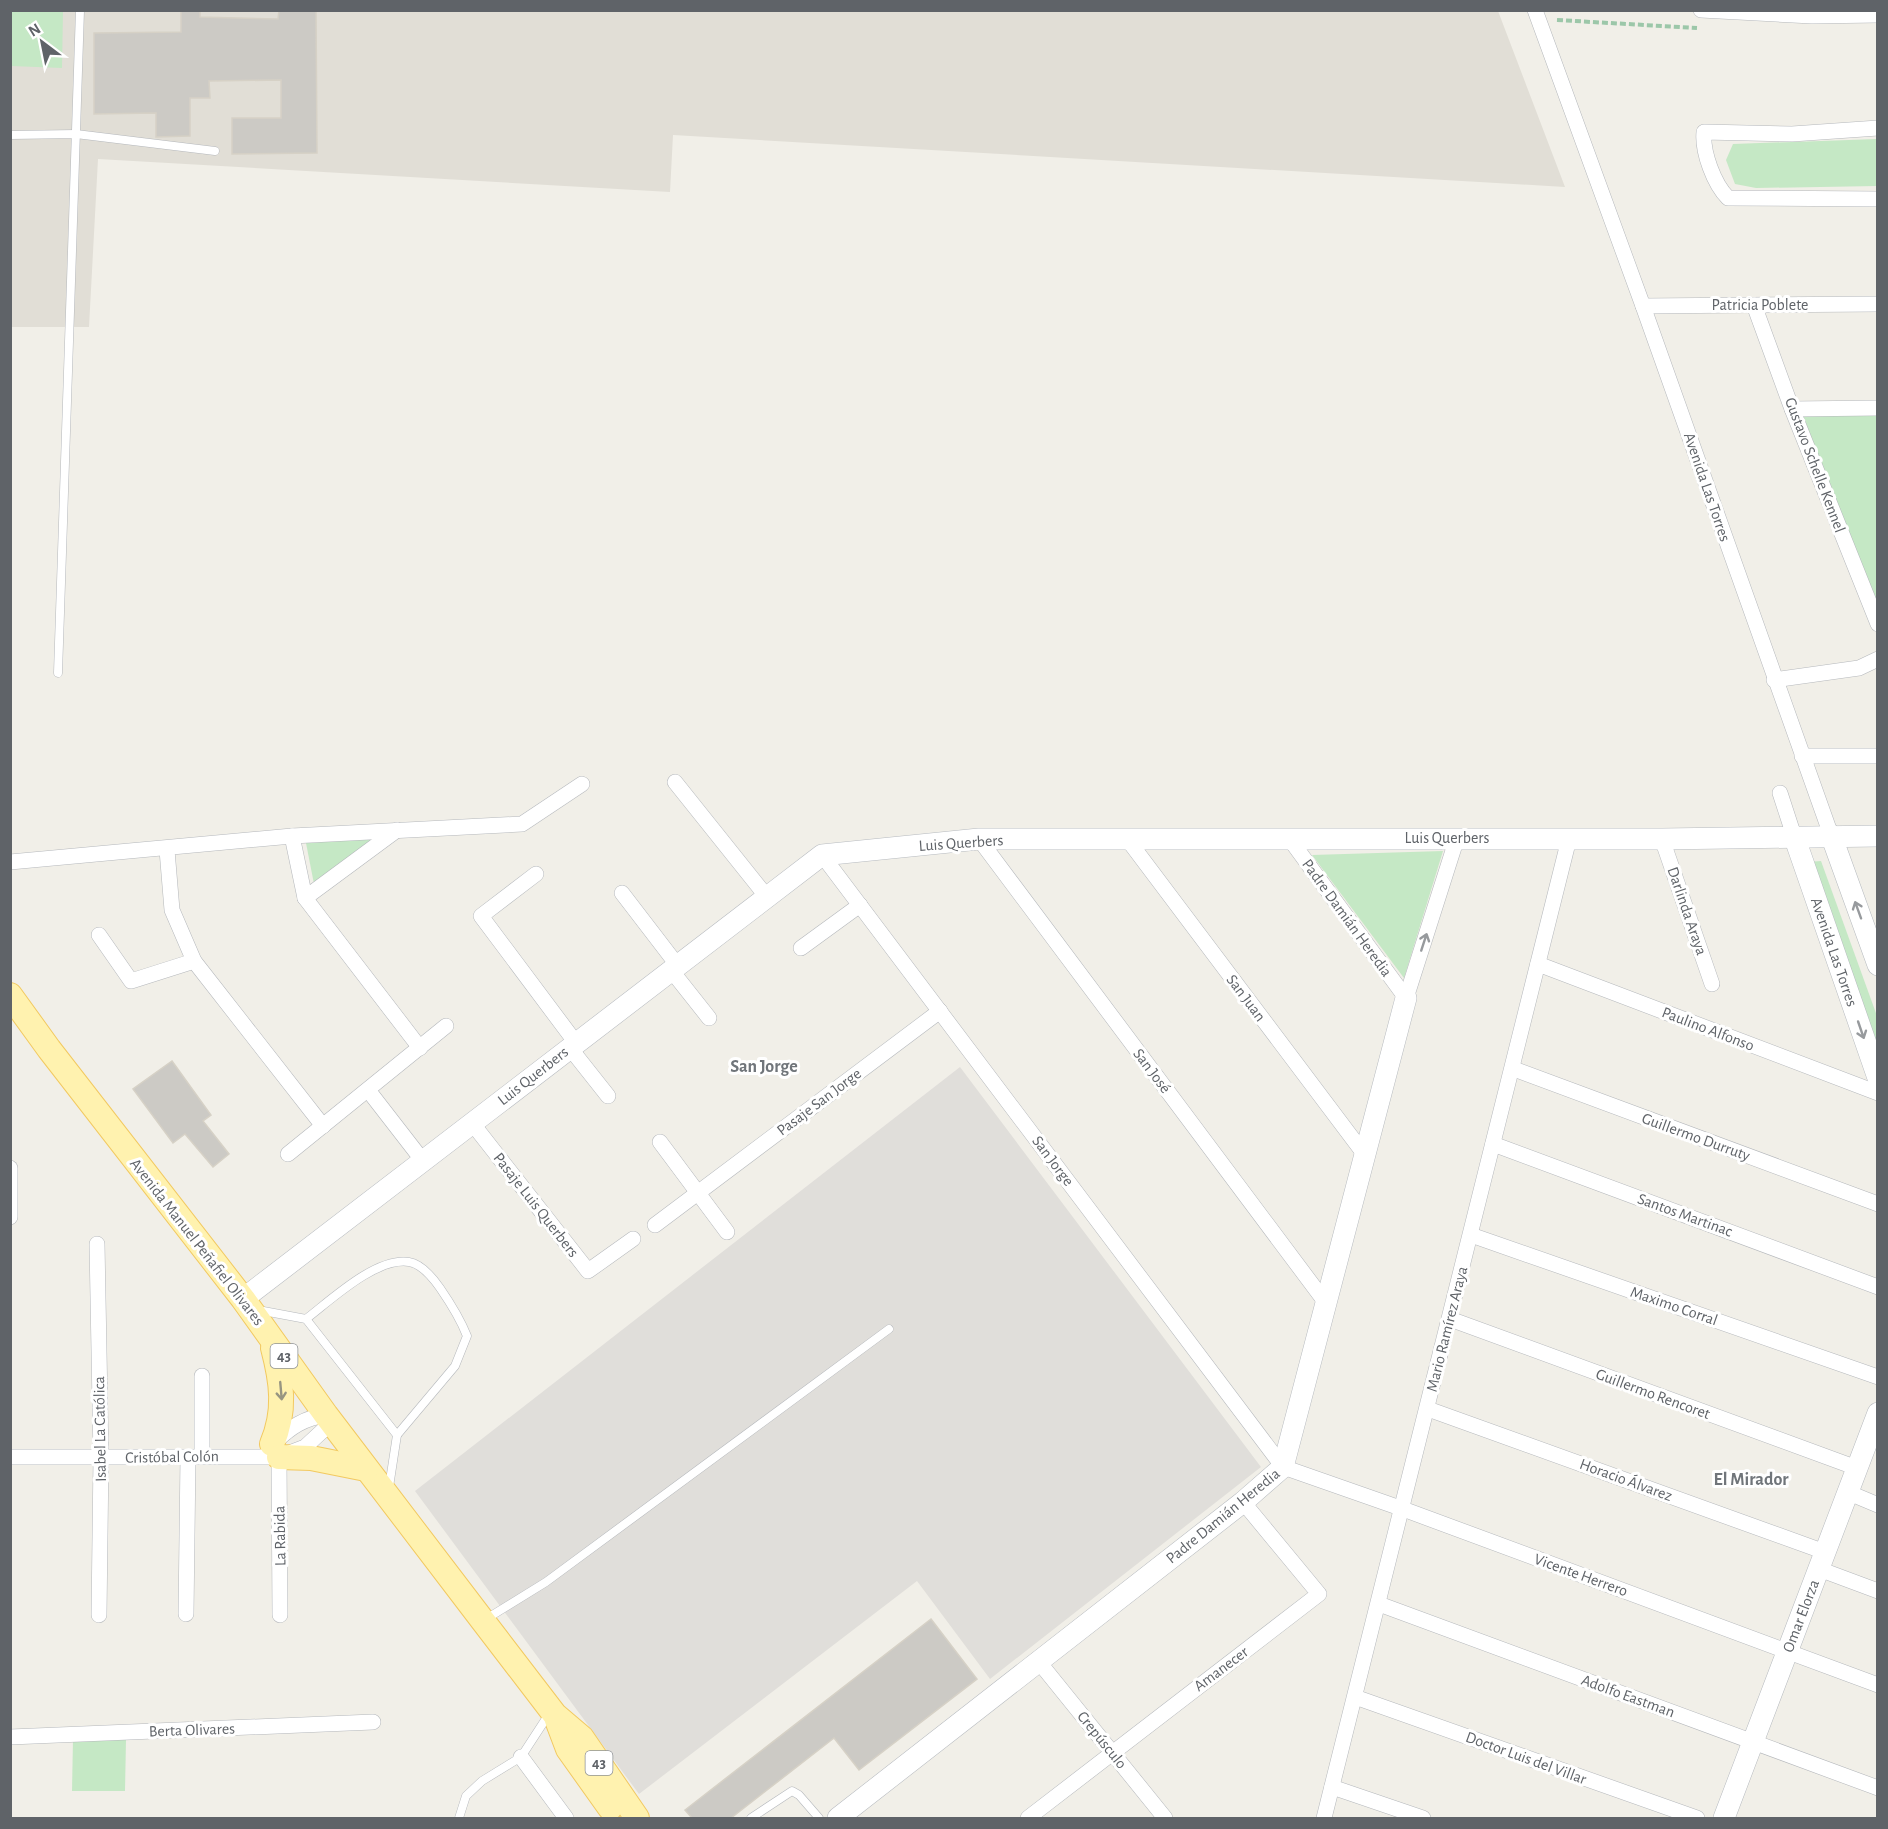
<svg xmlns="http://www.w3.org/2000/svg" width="1888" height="1829" font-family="'Alegreya Sans',sans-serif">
	<rect width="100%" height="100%" fill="#f1efe8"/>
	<path fill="#e0deda" d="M960 1067 1261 1467 990 1679 917 1581 639 1794 415 1491Z"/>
	<path fill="#e1ded6" d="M10 11H1498L1565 187 673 135 670 192 98 159 89 327H11Z"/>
	<g fill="#c5e8c5">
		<path d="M11 10 63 11 62 68 11 66Z"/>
		<path d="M1877 139V186L1756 188 1735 184 1726 160 1733 144Z"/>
		<path d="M1877 401V624L1795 402Z"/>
		<path d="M376 838 314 884 306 843Z"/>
		<path d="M1443 851 1404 978 1312 855Z"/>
		<path d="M1821 861 1877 1016V1054L1808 862Z"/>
		<path d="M73 1739 126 1740 125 1791H72Z"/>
	</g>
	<g fill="#cccac5" stroke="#d6d1c6" stroke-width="1.5">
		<path d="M181 10H200V17L278 19 279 10H316L317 153 232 154V118H281V80L209 81 210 98H190V136L156 137V113L94 114V33L181 32Z"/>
		<path d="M172 1061 211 1115 203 1121 229 1154 213 1167 185 1134 173 1143 133 1089Z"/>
		<path d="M931 1619 977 1679 859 1770 834 1738 731 1818H692L685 1810Z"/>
	</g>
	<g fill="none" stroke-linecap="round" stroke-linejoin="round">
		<defs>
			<g id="lane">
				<path d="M10 135 76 134 215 151"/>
				<path d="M58 673 80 10"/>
				<path d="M258 1310 306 1319 397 1435 389 1487"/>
				<path d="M306 1319C331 1300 376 1257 409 1262 422 1264 433 1278 440 1288 451 1304 460 1318 467 1336L455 1366 397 1435"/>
				<path d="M486 1619 546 1582 889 1329"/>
				<path d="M459 1818 466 1796 482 1781 521 1757 549 1714"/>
				<path d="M751 1818 792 1791 799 1795 819 1818"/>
			</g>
			<g id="street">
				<path d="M1535 10 1643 306 1831 835"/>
				<path d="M1701 10 1812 16 1878 15"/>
				<path d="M1878 128 1792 134 1704 132C1702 152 1714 184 1728 198L1878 199"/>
				<path d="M1754 305 1792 409 1878 624"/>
				<path d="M1643 306 1878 304"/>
				<path d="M1792 409 1878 408"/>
				<path d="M1774 680 1859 668 1878 659"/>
				<path d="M1802 756H1878"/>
				<path d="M675 782 767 897"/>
				<path d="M1780 793 1794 836"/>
				<path d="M292 836 305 898 420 1048"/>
				<path d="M1289 838 1406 998"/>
				<path d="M979 839 1326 1303"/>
				<path d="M1662 839 1712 984"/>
				<path d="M1128 840 1365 1155"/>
				<path d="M167 850 172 910 194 961 323 1126"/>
				<path d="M822 855 1283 1467 1403 1509 1878 1685"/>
				<path d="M10 862 292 836 522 824 582 784"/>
				<path d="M536 874 481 916 576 1043"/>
				<path d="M622 893 678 966"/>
				<path d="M305 898 397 830"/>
				<path d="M99 935 131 981 194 961"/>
				<path d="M801 948 860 905"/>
				<path d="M1538 964 1878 1093"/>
				<path d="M671 970 709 1018"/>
				<path d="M1406 998 1457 838"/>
				<path d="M570 1048 608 1096"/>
				<path d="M1514 1069 1878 1204"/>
				<path d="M368 1090 423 1161"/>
				<path d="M472 1123 588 1271 633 1239"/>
				<path d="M660 1142 727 1232"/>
				<path d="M1493 1144 1878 1287"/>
				<path d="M288 1154 446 1026"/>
				<path d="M10 1168V1217"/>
				<path d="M655 1225 940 1011"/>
				<path d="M1471 1235 1878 1377"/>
				<path d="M97 1244 101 1458 99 1615"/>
				<path d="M1450 1319 1857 1468"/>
				<path d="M1428 1409 1825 1552"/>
				<path d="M275 1442C291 1427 304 1418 326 1415"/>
				<path d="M202 1456V1376"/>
				<path d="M10 1457H279L305 1447 332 1422"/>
				<path d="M279 1457 280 1615"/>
				<path d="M1847 1492 1878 1505"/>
				<path d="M1819 1569 1878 1591"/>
				<path d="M1379 1604 1878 1788"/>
				<path d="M186 1614 188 1457"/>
				<path d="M1039 1662 1165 1818"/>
				<path d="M1355 1697 1697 1818"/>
				<path d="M10 1737 373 1722"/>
				<path d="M521 1757 566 1818"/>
				<path d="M1332 1787 1423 1818"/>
				<path d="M1028 1818 1319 1594 1243 1502"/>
				<path d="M1324 1818 1569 839"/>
			</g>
			<g id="secondary">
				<path d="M1831 835 1878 965"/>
				<path d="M1794 836 1878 1078"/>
				<path d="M243 1299 822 855 979 839H1662L1878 836"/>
				<path d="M838 1818 1243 1502 1283 1467 1406 998"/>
				<path d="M1724 1818 1878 1413"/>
			</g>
			<g id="primary">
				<path d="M10 995 49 1049 243 1299 326 1415 483 1621 555 1715 582 1738 637 1818"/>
				<path d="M272 1444C286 1411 282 1382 273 1348"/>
				<path d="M279 1457 311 1458 366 1469"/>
				<path d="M557 1720 568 1749 610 1808"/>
			</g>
		</defs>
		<use href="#lane" stroke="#b5b8bc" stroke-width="9"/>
		<use href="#street" stroke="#b5b8bc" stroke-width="16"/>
		<use href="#secondary" stroke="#b6babf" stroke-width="22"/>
		<use href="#primary" stroke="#f2c960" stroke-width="26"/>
		<path stroke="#9cc7a9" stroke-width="4" stroke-dasharray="6 3" stroke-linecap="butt" d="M1557 20 1697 28"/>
		<use href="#lane" stroke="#fff" stroke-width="8"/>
		<use href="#street" stroke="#fff" stroke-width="15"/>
		<use href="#secondary" stroke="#fff" stroke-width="21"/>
		<use href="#primary" stroke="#fff2af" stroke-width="24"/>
	</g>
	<defs><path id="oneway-shaft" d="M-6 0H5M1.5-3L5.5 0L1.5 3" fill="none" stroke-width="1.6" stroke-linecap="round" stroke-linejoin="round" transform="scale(1.5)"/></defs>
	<g stroke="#979a9d">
		<use href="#oneway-shaft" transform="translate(1858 910) rotate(-110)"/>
		<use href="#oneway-shaft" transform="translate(1424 942) rotate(-72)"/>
		<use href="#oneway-shaft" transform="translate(1861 1030) rotate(71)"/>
	</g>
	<use stroke="#979581" href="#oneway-shaft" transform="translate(281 1391) rotate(85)"/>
	<g text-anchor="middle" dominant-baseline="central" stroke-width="6" stroke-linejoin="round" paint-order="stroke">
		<g fill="#fff" stroke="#8f9295" stroke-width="1.5">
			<rect x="270.5" y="1344" width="27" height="24" rx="4.5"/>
			<rect x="585.5" y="1751" width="27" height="24" rx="4.5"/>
		</g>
		<g font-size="15" font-weight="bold" fill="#5f6368">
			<text x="284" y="1356">43</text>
			<text x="599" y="1763">43</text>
		</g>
		<g font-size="16" fill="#5f6368" stroke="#fff">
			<text x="1760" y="305">Patricia Poblete</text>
			<text transform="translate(1815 465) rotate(69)">Gustavo Schelle Kennel</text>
			<text transform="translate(1707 487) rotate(71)">Avenida Las Torres</text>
			<text x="1447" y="838">Luis Querbers</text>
			<text transform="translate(961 843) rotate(-4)">Luis Querbers</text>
			<text transform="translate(1687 911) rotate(71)">Darlinda Araya</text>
			<text transform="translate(1347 918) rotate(54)">Padre Damián Heredia</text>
			<text transform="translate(1834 952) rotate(71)">Avenida Las Torres</text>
			<text transform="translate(1246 998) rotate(53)">San Juan</text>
			<text transform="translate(1708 1029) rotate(21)">Paulino Alfonso</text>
			<text transform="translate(1152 1071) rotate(53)">San José</text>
			<text transform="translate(533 1076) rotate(-38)">Luis Querbers</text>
			<text transform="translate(819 1102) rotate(-37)">Pasaje San Jorge</text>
			<text transform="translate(1696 1137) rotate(20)">Guillermo Durruty</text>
			<text transform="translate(1053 1161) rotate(53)">San Jorge</text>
			<text transform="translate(536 1205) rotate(52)">Pasaje Luis Querbers</text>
			<text transform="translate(1685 1215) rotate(20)">Santos Martinac</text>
			<text transform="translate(197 1242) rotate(52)">Avenida Manuel Peñafiel Olivares</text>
			<text transform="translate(1674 1306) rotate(19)">Maximo Corral</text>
			<text transform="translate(1447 1329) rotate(-76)">Mario Ramírez Araya</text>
			<text transform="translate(1653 1394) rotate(20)">Guillermo Rencoret</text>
			<text transform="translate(100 1429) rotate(-91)">Isabel La Católica</text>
			<text transform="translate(172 1457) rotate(-1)">Cristóbal Colón</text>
			<text transform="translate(1626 1480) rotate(20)">Horacio Álvarez</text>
			<text transform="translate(1223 1516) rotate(-39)">Padre Damián Heredia</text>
			<text transform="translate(280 1536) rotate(-91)">La Rabida</text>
			<text transform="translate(1581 1575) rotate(20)">Vicente Herrero</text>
			<text transform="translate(1801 1616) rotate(-69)">Omar Elorza</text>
			<text transform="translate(1221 1669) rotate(-37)">Amanecer</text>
			<text transform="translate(1628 1696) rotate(20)">Adolfo Eastman</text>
			<text transform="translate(192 1730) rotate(-2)">Berta Olivares</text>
			<text transform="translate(1102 1740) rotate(51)">Crepúsculo</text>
			<text transform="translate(1526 1758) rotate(20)">Doctor Luis del Villar</text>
		</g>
		<g font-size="18" font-weight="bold" fill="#70757a" stroke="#fff">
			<text x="764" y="1067">San Jorge</text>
			<text x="1751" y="1480">El Mirador</text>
		</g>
	</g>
	<rect width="1888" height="1829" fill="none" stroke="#5f6368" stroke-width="24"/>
	<g transform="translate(42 42) rotate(328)" stroke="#ffffff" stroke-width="4.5" paint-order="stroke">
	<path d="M0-4.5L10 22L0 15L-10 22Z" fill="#5f6368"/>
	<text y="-9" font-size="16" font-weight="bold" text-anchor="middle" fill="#5f6368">N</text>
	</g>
</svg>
